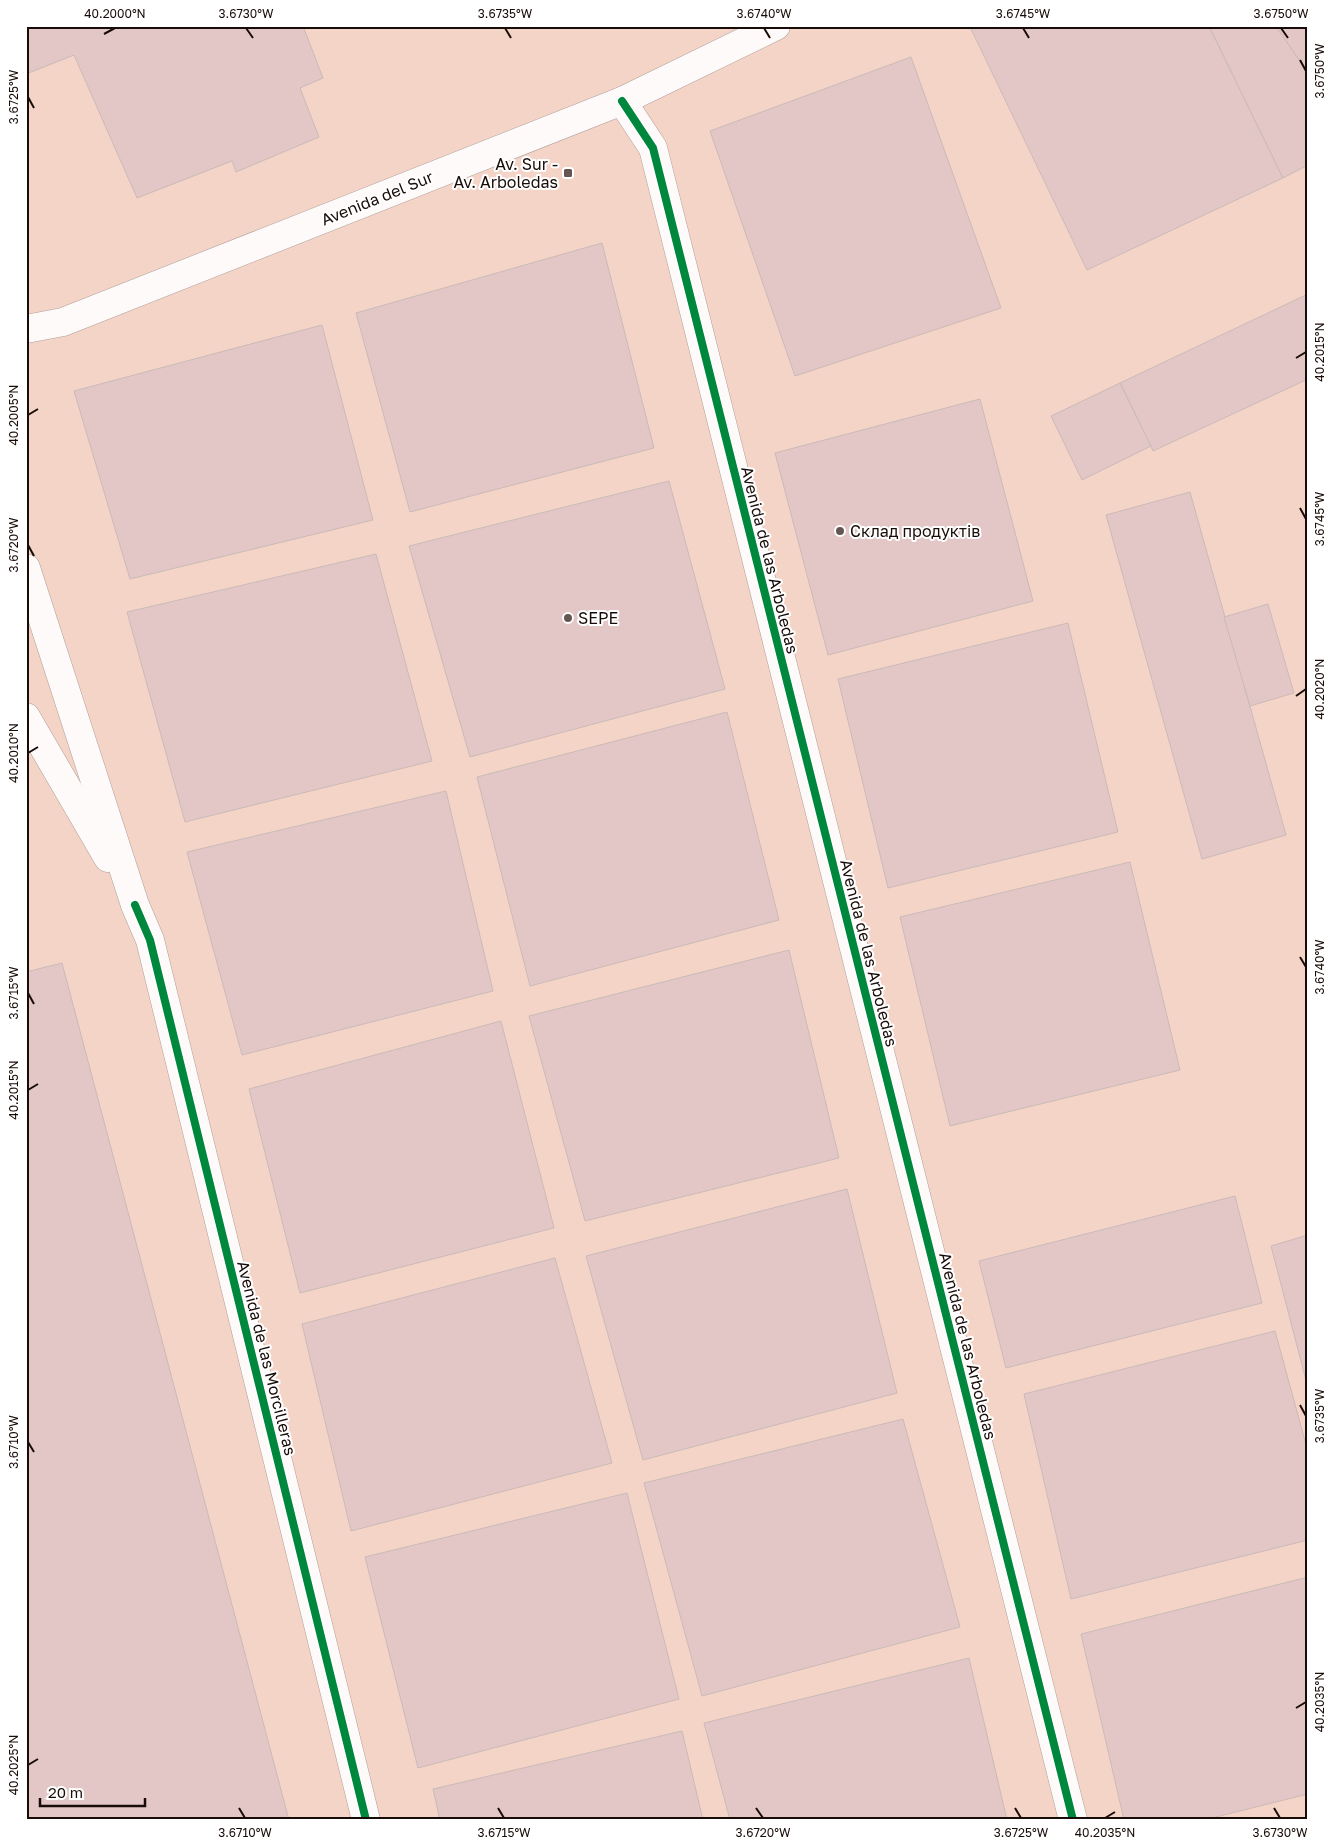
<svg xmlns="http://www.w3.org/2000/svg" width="1334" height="1846" font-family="'Golos Text',sans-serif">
	<rect width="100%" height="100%" fill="#f2ded6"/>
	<rect fill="#f5d4c8" x="26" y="26" width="1282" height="1794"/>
	<g fill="#e2c7c6" stroke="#cabab7">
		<path d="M26 26H303L323 78 300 88 319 137 236 172 232 161 137 198 74 55 26 74Z"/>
		<path d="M977 26H1209L1283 178 1087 270 971 29Z"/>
		<path d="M1209 26H1276L1308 73V165L1283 178Z"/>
		<path d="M1276 26H1308V73Z"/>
		<path d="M911 57 1001 308 795 376 710 131Z"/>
		<path d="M602 243 654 448 410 512 356 313Z"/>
		<path d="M1308 294V379L1153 451 1120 383Z"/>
		<path d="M322 325 373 520 130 579 74 391Z"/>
		<path d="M1120 383 1151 446 1082 480 1051 416Z"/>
		<path d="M980 399 1033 601 828 655 775 453Z"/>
		<path d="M669 481 725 689 470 757 409 546Z"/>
		<path d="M1190 492 1286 835 1202 859 1106 515Z"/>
		<path d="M376 554 432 761 185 822 127 612Z"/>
		<path d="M1268 604 1294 693 1250 706 1224 617Z"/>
		<path d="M1068 623 1118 832 888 888 838 679Z"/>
		<path d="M727 712 779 920 530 986 477 777Z"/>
		<path d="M446 791 493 991 242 1055 187 852Z"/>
		<path d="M1130 862 1180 1070 950 1126 900 917Z"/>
		<path d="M789 950 839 1158 585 1221 529 1016Z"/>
		<path d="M62 963 289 1820H26V972Z"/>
		<path d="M501 1021 554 1228 300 1293 249 1089Z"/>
		<path d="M847 1189 897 1393 643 1460 586 1256Z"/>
		<path d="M1235 1196 1262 1303 1006 1368 979 1261Z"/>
		<path d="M1308 1235V1388L1271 1246Z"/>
		<path d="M555 1258 612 1463 351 1531 302 1324Z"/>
		<path d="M1275 1331 1308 1452V1540L1071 1599 1024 1394Z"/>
		<path d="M903 1419 960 1627 702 1696 644 1483Z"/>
		<path d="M627 1493 679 1699 418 1768 365 1557Z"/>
		<path d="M1308 1577V1794L1204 1820H1124L1081 1634Z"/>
		<path d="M969 1658 1007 1820H730L704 1723Z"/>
		<path d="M682 1731 703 1820H440L433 1789Z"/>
	</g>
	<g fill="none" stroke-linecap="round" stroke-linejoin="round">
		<defs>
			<g id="minor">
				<path d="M622 101 653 148 1073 1820"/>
				<path d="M26 329 63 322 622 101 776 26"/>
				<path d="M26 568 135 905 150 940 366 1820"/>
				<path d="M26 717 108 858"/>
			</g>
		</defs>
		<use href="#minor" stroke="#ae9f99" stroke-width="29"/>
		<use href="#minor" stroke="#fdfaf9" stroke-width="28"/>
		<defs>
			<g id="cycleway">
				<path d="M622 101 653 148 1073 1820"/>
				<path d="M135 905 150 940 366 1820"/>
			</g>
		</defs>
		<use href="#cycleway" stroke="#fff" stroke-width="11"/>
		<use href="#cycleway" stroke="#00873e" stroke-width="8"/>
	</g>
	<path fill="none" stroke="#180c08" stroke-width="2" d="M246 28 253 38M505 28 511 38M764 28 770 38M1023 28 1029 38M1281 28 1288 38M104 34 115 28M1300 60 1306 71M28 97 34 108M1296 358 1306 352M28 415 38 409M1300 508 1306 519M28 545 34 556M1296 696 1306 689M28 753 38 747M1300 957 1306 967M28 993 34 1004M28 1090 38 1084M1300 1405 1306 1416M28 1442 34 1452M1296 1708 1306 1702M28 1765 38 1759M239 1808 245 1818M498 1808 504 1818M756 1808 763 1818M1015 1808 1021 1818M1274 1808 1280 1818M1105 1818 1115 1812"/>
	<g fill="#645650" stroke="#fff" stroke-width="2">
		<rect x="563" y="168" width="10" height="10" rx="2.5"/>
		<circle cx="840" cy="531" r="5"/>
		<circle cx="568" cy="618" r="5"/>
	</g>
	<g text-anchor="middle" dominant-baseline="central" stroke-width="4" stroke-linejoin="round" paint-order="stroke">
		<g font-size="16" fill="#180c08" stroke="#fff" text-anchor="start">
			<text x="558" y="164" text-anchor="end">Av. Sur -<tspan x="558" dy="18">Av. Arboledas</tspan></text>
			<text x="850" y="531">Склад продуктів</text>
			<text x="578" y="618">SEPE</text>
		</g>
		<g font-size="16" fill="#180c08" stroke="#fff">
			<text transform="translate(377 198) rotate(-22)">Avenida del Sur</text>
			<text transform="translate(770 560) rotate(76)">Avenida de las Arboledas</text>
			<text transform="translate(869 953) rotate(76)">Avenida de las Arboledas</text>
			<text transform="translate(968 1346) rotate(76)">Avenida de las Arboledas</text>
			<text transform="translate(267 1358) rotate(76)">Avenida de las Morcilleras</text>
		</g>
	</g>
	<rect width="1334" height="1846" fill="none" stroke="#ffffff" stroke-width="55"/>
	<path d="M40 1798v8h105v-8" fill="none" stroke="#180c08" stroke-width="2.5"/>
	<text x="48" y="1798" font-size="15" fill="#180c08" stroke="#ffffff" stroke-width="4" paint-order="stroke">20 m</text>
	<rect x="28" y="28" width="1278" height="1790" fill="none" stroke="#180c08" stroke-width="2"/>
	<g font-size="12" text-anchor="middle" fill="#180c08">
		<text x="115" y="18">40.2000°N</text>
		<text x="246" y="18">3.6730°W</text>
		<text x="505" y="18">3.6735°W</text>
		<text x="764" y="18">3.6740°W</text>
		<text x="1023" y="18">3.6745°W</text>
		<text x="1281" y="18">3.6750°W</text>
		<text transform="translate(1320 71) rotate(-90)" y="4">3.6750°W</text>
		<text transform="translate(14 97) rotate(-90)" y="4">3.6725°W</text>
		<text transform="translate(1320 352) rotate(-90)" y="4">40.2015°N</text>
		<text transform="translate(14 415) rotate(-90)" y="4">40.2005°N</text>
		<text transform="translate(1320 519) rotate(-90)" y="4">3.6745°W</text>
		<text transform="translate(14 545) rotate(-90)" y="4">3.6720°W</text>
		<text transform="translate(1320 689) rotate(-90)" y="4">40.2020°N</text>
		<text transform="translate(14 753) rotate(-90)" y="4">40.2010°N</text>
		<text transform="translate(1320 967) rotate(-90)" y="4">3.6740°W</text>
		<text transform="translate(14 993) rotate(-90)" y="4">3.6715°W</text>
		<text transform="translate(14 1090) rotate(-90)" y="4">40.2015°N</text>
		<text transform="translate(1320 1416) rotate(-90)" y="4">3.6735°W</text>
		<text transform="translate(14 1442) rotate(-90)" y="4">3.6710°W</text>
		<text transform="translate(1320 1702) rotate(-90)" y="4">40.2035°N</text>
		<text transform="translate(14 1765) rotate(-90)" y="4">40.2025°N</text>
		<text x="245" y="1837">3.6710°W</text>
		<text x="504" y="1837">3.6715°W</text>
		<text x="763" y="1837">3.6720°W</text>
		<text x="1021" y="1837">3.6725°W</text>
		<text x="1105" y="1837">40.2035°N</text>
		<text x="1280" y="1837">3.6730°W</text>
	</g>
</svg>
